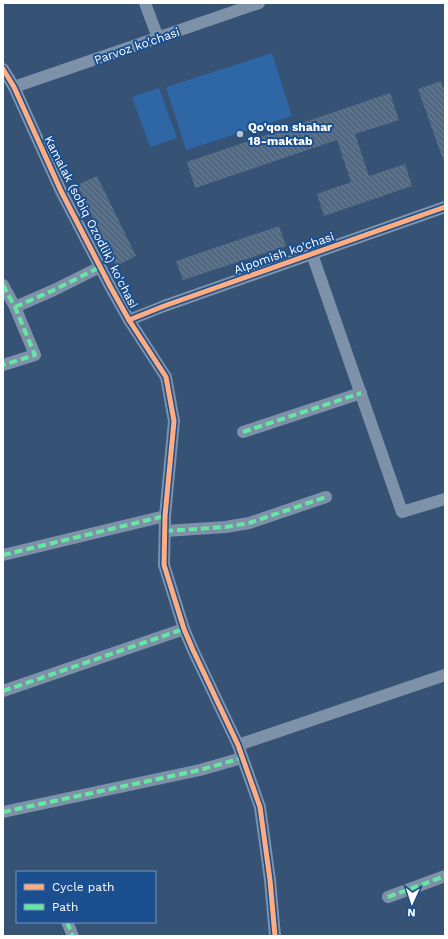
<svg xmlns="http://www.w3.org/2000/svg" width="448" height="939" font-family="'Work Sans',sans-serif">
	<defs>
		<pattern id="building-back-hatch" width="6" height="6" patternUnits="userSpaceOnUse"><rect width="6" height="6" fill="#526984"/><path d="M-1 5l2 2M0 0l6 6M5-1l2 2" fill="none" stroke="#6c8096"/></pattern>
	</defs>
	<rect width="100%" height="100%" fill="#365274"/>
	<g fill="#2f66a5">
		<path d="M272 53 292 116 186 150 166 87Z"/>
		<path d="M159 88 177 138 150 147 132 97Z"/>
	</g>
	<g fill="url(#building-back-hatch)">
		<path d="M441 81 445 92V165L418 89Z"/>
		<path d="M390 93 399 120 355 134 369 176 405 164 412 186 324 216 317 194 351 182 337 140 195 188 187 162Z"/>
		<path d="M97 176 136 256 116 266 77 185Z"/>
		<path d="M279 226 286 246 183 280 176 261Z"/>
	</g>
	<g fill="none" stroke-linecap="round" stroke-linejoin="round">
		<g stroke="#7d92a8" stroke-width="12">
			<path d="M145 3 158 38"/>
			<path d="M3 69 14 87 61 191 110 286 129 320 166 377 174 421 165 516 164 565 184 629 193 650 238 745 260 807 270 880 275 936"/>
			<path d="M14 87 259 3"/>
			<path d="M312 254 402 512 445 499"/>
			<path d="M3 285 15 307 35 355 3 365"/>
			<path d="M15 307 54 290 100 267"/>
			<path d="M129 320 164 306 445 207"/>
			<path d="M243 432 361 393"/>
			<path d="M165 531 226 527 249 523 326 497"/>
			<path d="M3 555 165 516"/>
			<path d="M3 691 184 629"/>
			<path d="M238 745 445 675"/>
			<path d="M3 812 200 770 242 758"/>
			<path d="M388 897 445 876"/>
			<path d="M67 922 73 936"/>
		</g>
		<g stroke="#66e7a1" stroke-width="4" stroke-dasharray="8 4" stroke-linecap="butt">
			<path d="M3 285 15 307 35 355 3 365"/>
			<path d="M15 307 54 290 100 267"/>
			<path d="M243 432 361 393"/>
			<path d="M165 531 226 527 249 523 326 497"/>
			<path d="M3 555 165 516"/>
			<path d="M3 691 184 629"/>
			<path d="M3 812 200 770 242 758"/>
			<path d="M388 897 445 876"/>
			<path d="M67 922 73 936"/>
		</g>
		<defs>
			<g id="cycleway">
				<path d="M3 69 14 87 61 191 110 286 129 320 166 377 174 421 165 516 164 565 184 629 193 650 238 745 260 807 270 880 275 936"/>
				<path d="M129 320 164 306 445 207"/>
			</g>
		</defs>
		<use href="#cycleway" stroke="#1b4f8f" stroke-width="8"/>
		<use href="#cycleway" stroke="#ffac80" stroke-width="5"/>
	</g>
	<circle fill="#b9c2ce" stroke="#1b4f8f" stroke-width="1.5" cx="240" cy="134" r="4"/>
	<g text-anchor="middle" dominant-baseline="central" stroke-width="4" stroke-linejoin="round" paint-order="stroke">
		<g font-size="12" fill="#fff" stroke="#1b4f8f">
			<text transform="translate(137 46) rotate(-19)">Parvoz ko'chasi</text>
			<text transform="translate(91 222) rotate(63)">Kamalak (sobiq Ozodlik) ko'chasi</text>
			<text transform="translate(284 253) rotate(-19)">Alpomish ko'chasi</text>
		</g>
		<g font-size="12" font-weight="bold" fill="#fff" stroke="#1b4f8f" text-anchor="start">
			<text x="248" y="127">Qo'qon shahar<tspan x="248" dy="14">18-maktab</tspan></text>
		</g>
	</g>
	<rect width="448" height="939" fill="none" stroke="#ffffff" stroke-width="8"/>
	<rect x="16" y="871" width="140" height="52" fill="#1b4f8f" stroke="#7695bc"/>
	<rect x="24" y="884" width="20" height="6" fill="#ffac80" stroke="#7695bc"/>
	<text x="52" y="891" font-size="12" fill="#ffffff">Cycle path</text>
	<rect x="24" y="904" width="20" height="6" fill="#66e7a1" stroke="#7695bc"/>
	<text x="52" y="911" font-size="12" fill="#ffffff">Path</text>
	<g transform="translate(412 903) rotate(183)" stroke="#1b4f8f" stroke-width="3" paint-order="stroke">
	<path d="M0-3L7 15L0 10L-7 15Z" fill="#ffffff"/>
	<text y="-6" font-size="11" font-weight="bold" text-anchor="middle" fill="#ffffff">N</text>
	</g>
</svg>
